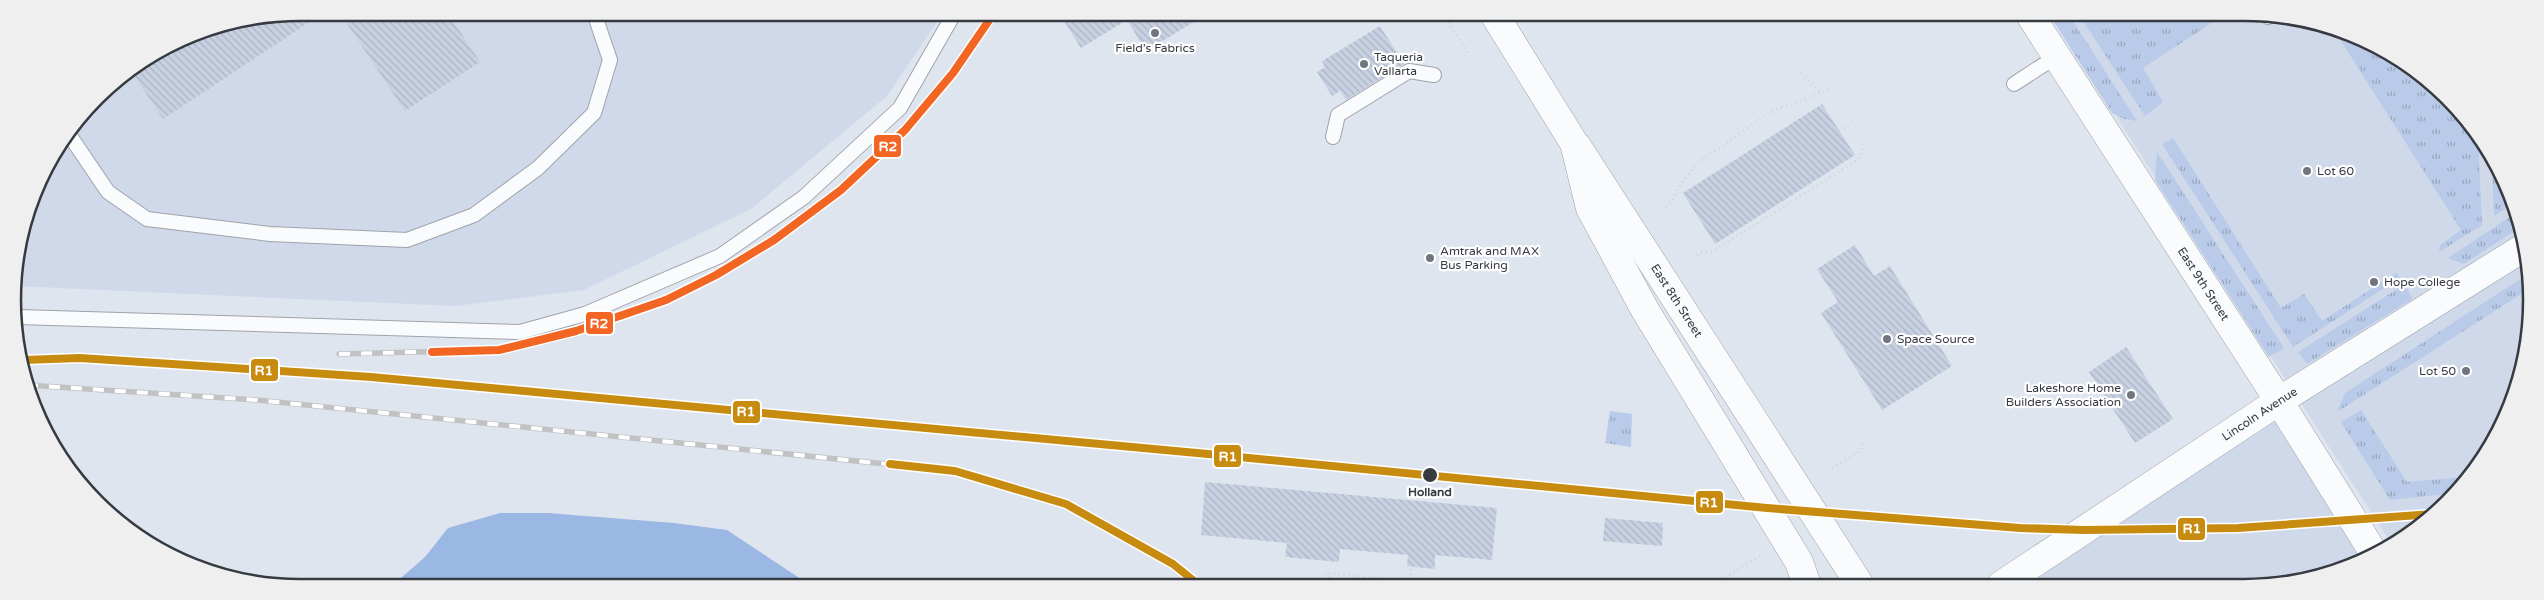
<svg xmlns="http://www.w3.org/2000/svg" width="2544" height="600" font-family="'Varela Round',sans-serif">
	<defs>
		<pattern id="grass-tufts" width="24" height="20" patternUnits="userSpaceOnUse" patternTransform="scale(1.25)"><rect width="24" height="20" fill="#b9cbe8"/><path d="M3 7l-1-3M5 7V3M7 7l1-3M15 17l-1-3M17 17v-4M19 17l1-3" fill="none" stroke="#97a6be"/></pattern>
		<pattern id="building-back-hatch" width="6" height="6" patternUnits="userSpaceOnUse" patternTransform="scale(1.25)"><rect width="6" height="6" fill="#c8d1e2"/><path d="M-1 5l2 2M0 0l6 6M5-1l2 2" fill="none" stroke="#acb4c3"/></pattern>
	</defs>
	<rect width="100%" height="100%" fill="#dfe5ef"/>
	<g fill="#cfd9ea">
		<path d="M300 13H943L887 96 751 209 584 290 455 306 14 286 13 281 42 173 110 84 190 34Z"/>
		<path d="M2051 15H2282L2388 51 2472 125 2522 226 2529 338 2502 427 2447 503 2391 543Z"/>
		<path d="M2279 401 2371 558 2281 585H2001Z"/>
	</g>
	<g fill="url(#grass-tufts)">
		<path d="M2053 15H2069L2137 121 2124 119 2112 113 2052 19Z"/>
		<path d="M2079 15H2224L2143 68 2163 102 2145 116Z"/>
		<path d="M2336 33 2388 51 2472 125 2478 136 2482 225 2439 252 2440 245 2461 230Z"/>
		<path d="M2173 138 2281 308 2304 294 2322 321 2396 273 2400 278 2293 347 2162 144Z"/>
		<path d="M2157 152 2284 348 2269 357 2155 180Z"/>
		<path d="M2492 164 2511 205 2494 216Z"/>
		<path d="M2516 213 2522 226 2464 264 2448 258Z"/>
		<path d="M2525 276 2526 291 2337 412 2345 393Z"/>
		<path d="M2405 284 2412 299 2307 364 2298 352Z"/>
		<path d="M2361 410 2407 482 2466 477 2455 493 2390 500 2341 422Z"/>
		<path d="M1610 411 1632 414 1631 447 1605 443Z"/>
	</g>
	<path fill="#9bb7e4" d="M500 513H548L674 523 727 530 810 585H393L425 557 448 528Z"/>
	<g fill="url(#building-back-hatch)">
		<path d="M300 12 323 13 163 119 131 71 190 34Z"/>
		<path d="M340 13H448L480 62 405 111Z"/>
		<path d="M1059 13 1123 14H1207L1146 51 1127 20 1081 48Z"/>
		<path d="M1380 26 1404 64 1346 100 1340 91 1332 96 1317 72 1325 67 1322 61Z"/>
		<path d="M1822 104 1855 155 1715 244 1683 193Z"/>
		<path d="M1855 245 1874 276 1890 266 1952 366 1882 410 1821 313 1838 302 1817 269Z"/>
		<path d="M2126 347 2173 419 2135 443 2089 372Z"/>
		<path d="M1205 482 1497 508 1492 560 1435 555V569L1407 566 1408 555 1340 549 1339 562 1285 557 1287 543 1201 535Z"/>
		<path d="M1605 518 1663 523 1662 546 1603 541Z"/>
	</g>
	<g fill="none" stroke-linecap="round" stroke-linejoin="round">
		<defs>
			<g id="service">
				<path d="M2268 15V17"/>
				<path d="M2014 84 2057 56"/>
				<path d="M70 136 108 192 147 219 270 234 407 240 474 215 538 168 594 113 610 60 594 13"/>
				<path d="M1333 137 1338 115 1409 71 1434 75"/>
				<path d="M18 317 520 332 585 314 720 256 804 197 900 108 951 19 952 13"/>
			</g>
			<g id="tertiary">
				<path id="s1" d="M2001 585 2279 401 2523 248"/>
			</g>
			<g id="secondary">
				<path id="s2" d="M1577 146 1860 585"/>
			</g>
			<g id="primary">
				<path d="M1494 14 1574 143 1590 208 1645 310 1799 562 1807 585"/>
				<path id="s3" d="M2030 15 2279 401 2375 555"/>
			</g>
		</defs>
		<use href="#service" stroke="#9fa3aa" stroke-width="16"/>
		<use href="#tertiary" stroke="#9fa3aa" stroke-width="29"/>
		<use href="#secondary" stroke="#9fa3aa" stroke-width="29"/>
		<use href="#primary" stroke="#9fa3aa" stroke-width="29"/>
		<g stroke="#d2d4d6" stroke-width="3" stroke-dasharray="1 4" stroke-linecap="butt">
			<path d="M1443 14 1469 54"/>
			<path d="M1801 73 1822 93"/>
			<path d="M1839 131 1854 122"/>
			<path d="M2485 151 2489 225"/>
			<path d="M1666 207 1672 201 1679 187 1697 163 1773 111 1832 88"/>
			<path d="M1697 255 1701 252H1712L1859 159 1865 140"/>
			<path d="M13 282 417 291 437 282 605 169 646 138 684 99 711 68 733 13"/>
			<path d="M1832 468 1861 450 1862 439"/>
			<path d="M1336 585 1325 573 1421 582"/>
			<path d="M1410 585 1411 567"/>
			<path d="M1712 585 1762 555"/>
		</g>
		<use href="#service" stroke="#fafbfd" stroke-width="14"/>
		<use href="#tertiary" stroke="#fafbfd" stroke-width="28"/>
		<use href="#secondary" stroke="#fafbfd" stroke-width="28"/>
		<use href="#primary" stroke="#fafbfd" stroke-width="28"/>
		<defs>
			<g id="rail">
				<path d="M339 354 499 350 576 331 666 300 716 275 774 240 841 190 905 130 953 73 994 13"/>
				<path d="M27 385 257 400 955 471 1066 504 1173 564 1199 585"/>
			</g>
		</defs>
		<use href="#rail" stroke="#c1c2c4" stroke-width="5.5"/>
		<use href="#rail" stroke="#fff" stroke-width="4" stroke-dasharray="11" stroke-linecap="butt"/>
		<defs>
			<g id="rail-1">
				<path d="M23 360 80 358 371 377 1208 454 1767 508 2020 528 2084 530 2238 528 2433 514"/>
				<path d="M890 464 955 471 1066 504 1173 564 1199 585"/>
			</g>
			<path id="rail-2" d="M432 352 499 350 576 331 666 300 716 275 774 240 841 190 905 130 953 73 994 13"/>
		</defs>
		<use href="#rail-1" stroke="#fff" stroke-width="11"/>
		<use href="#rail-2" stroke="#fff" stroke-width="11"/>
		<use href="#rail-1" stroke="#c78b10" stroke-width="8"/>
		<use href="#rail-2" stroke="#f26522" stroke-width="8"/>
	</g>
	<g fill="#71767e" stroke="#fff" stroke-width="2">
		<circle cx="1155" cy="33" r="5"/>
		<circle cx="1364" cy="64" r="5"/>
		<circle cx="2307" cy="171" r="5"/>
		<circle cx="1430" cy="258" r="5"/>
		<circle cx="2374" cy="282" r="5"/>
		<circle cx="1887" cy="339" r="5"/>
		<circle cx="2466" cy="371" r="5"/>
		<circle cx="2131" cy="395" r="5"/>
	</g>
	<circle fill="#363a41" stroke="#fff" stroke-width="2" cx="1430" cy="475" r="8"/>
	<g text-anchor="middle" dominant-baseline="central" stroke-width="4.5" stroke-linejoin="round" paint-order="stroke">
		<g font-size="12" fill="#363a41" stroke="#fff" text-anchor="start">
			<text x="1155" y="48" text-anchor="middle">Field’s Fabrics</text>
			<text x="1374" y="57">Taqueria<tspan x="1374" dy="14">Vallarta</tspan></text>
			<text x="2317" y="171">Lot 60</text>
			<text x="1440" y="251">Amtrak and MAX<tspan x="1440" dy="14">Bus Parking</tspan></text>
			<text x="2384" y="282">Hope College</text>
			<text x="1897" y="339">Space Source</text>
			<text x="2456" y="371" text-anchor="end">Lot 50</text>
			<text x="2121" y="388" text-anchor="end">Lakeshore Home<tspan x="2121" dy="14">Builders Association</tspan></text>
		</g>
		<g font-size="12" fill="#363a41" stroke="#fff">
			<text stroke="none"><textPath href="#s3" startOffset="320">East 9th Street</textPath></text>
			<text stroke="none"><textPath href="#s2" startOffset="184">East 8th Street</textPath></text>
			<text stroke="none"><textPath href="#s1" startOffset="310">Lincoln Avenue</textPath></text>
		</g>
		<g font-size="12" font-weight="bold" fill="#363a41" stroke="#fff">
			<text x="1430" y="492">Holland</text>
		</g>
	</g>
	<path d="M0 0H2544V600H0ZM300 21H2244A279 279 0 0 1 2523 300V300A279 279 0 0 1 2244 579H300A279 279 0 0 1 21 300V300A279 279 0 0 1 300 21Z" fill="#efeff0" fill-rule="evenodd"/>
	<path fill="none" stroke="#363a41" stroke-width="2.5" d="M300 21H2244A279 279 0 0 1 2523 300V300A279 279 0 0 1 2244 579H300A279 279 0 0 1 21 300V300A279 279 0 0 1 300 21Z"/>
	<g stroke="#fff" stroke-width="2">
		<rect x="873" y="134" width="29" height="24" rx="5" fill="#f26522"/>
		<rect x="585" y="311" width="29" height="24" rx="5" fill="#f26522"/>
		<rect x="250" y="358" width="29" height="24" rx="5" fill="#c78b10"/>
		<rect x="732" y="400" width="29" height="24" rx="5" fill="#c78b10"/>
		<rect x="1213" y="444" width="29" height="24" rx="5" fill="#c78b10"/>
		<rect x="1695" y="490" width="29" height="24" rx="5" fill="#c78b10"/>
		<rect x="2177" y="517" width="29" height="24" rx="5" fill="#c78b10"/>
	</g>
	<g font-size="14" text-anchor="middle" font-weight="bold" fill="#fff">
		<text x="888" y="151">R2</text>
		<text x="599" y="328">R2</text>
		<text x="264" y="375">R1</text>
		<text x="746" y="416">R1</text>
		<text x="1228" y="461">R1</text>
		<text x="1709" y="507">R1</text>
		<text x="2192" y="533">R1</text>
	</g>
</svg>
